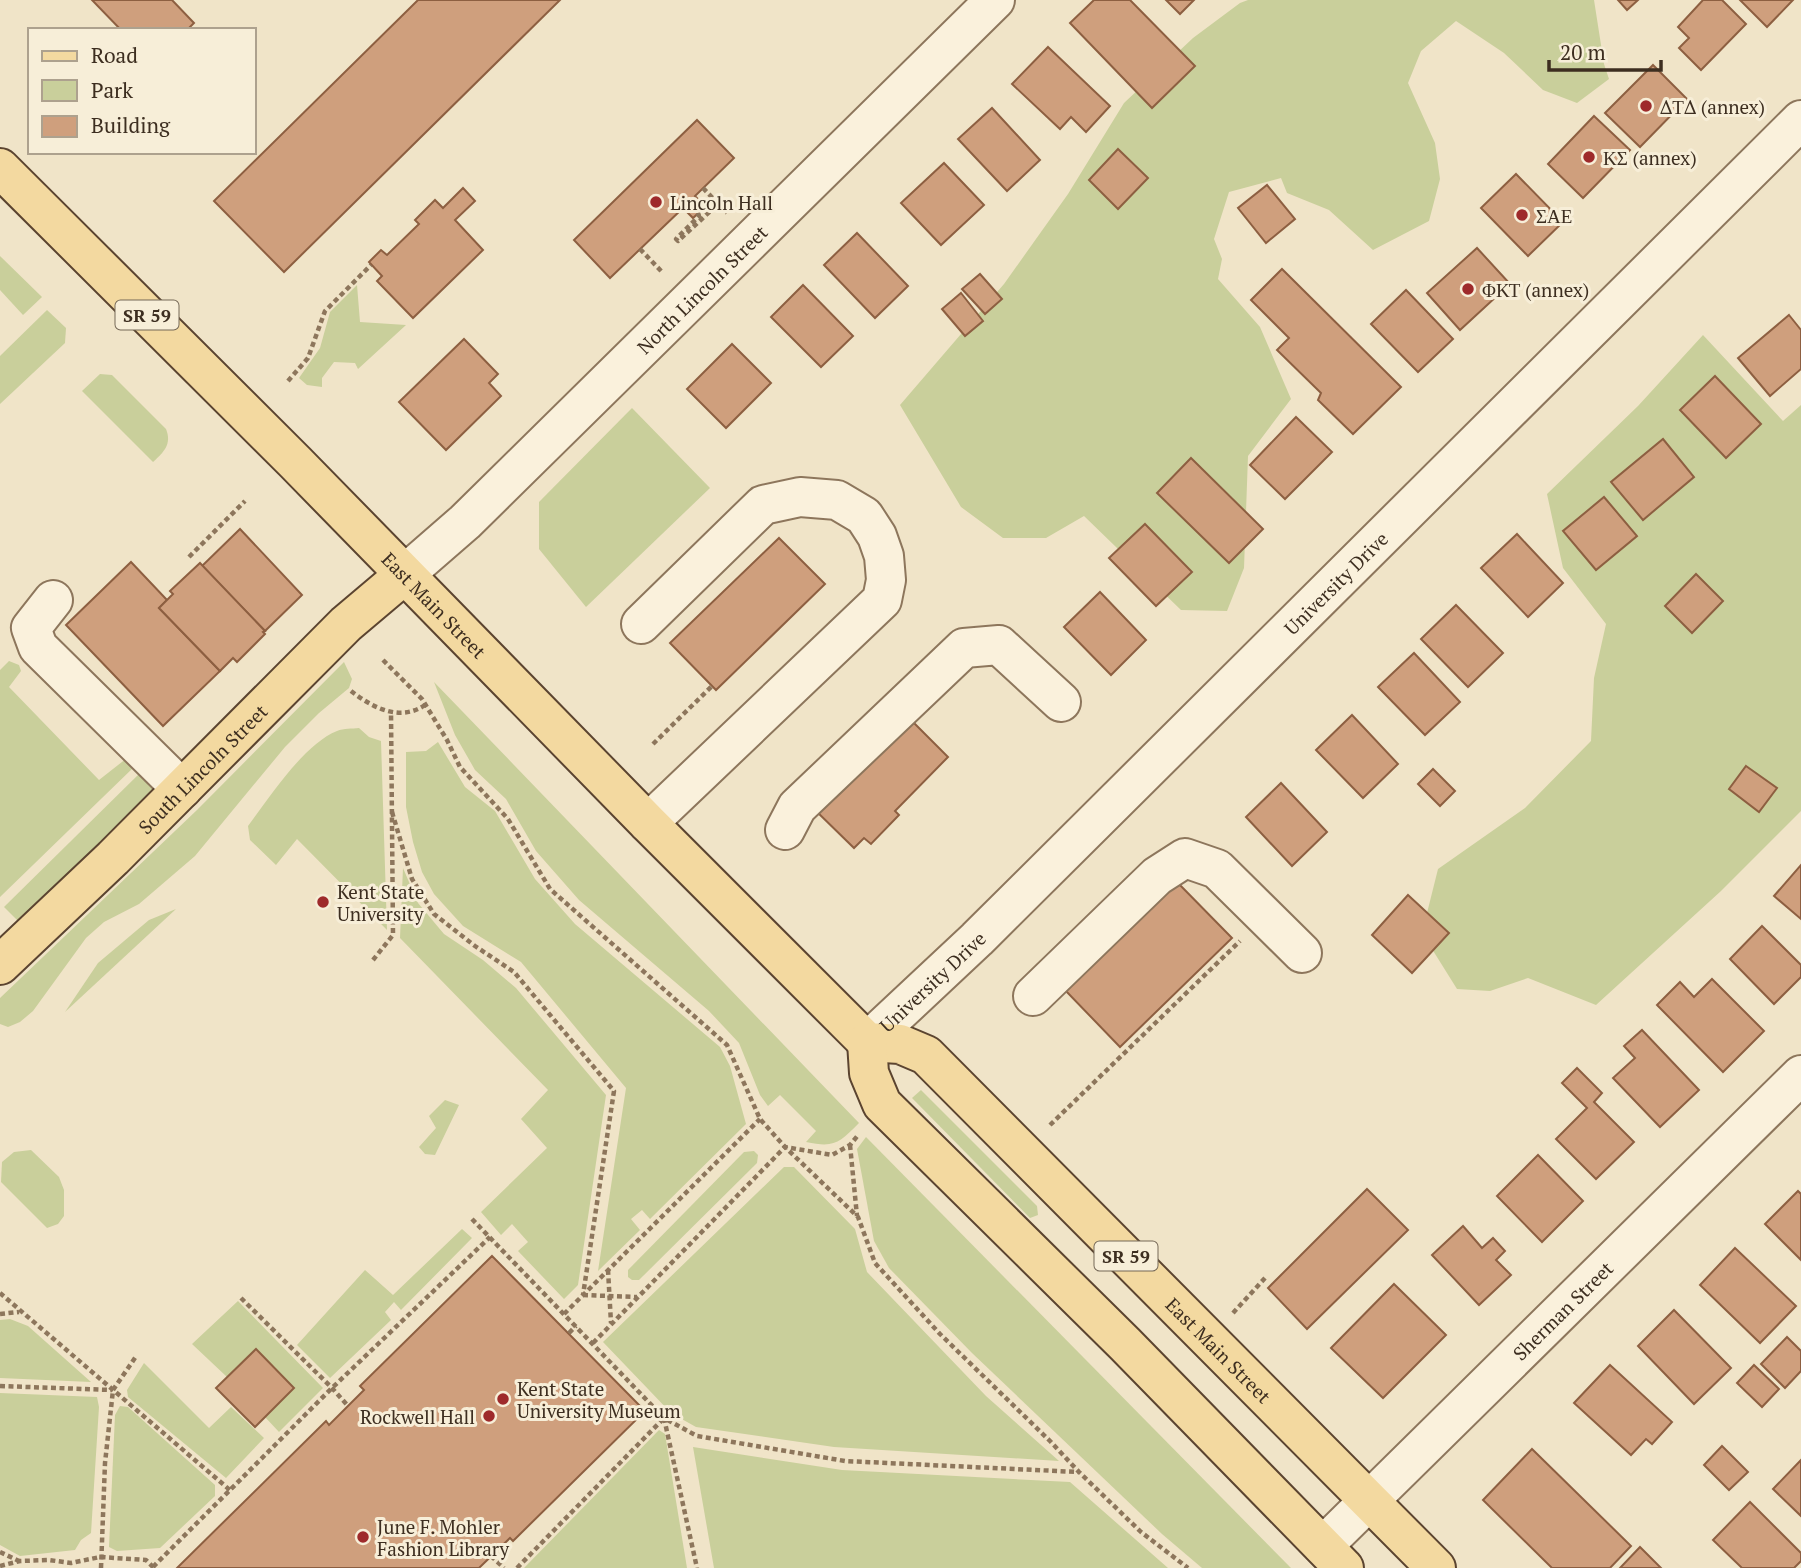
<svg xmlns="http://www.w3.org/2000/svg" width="1801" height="1568" font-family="'PT Serif',serif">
	<rect width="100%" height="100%" fill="#f0e4c8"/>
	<g fill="#c9cf9b">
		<path d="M1248 0H1594L1604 64 1609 79 1577 103 1543 90 1504 53 1456 21 1421 51 1408 83 1435 143 1440 179 1429 221 1373 250 1329 210 1287 193 1281 178 1229 192 1214 239 1222 259 1218 279 1260 327 1291 399 1248 456 1244 568 1227 611 1181 610 1084 516 1046 538H1003L961 507 900 405 1004 284 1068 194 1124 103 1193 38 1240 3Z"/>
		<path d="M0 256 42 297 23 315 0 290Z"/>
		<path d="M357 285 360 322 406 325 358 369 355 363 334 362 322 378V387L307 385 299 378 320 348 330 312Z"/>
		<path d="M47 310 66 328 65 343 0 404V356Z"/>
		<path d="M1703 335 1783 421 1801 405V811L1721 891 1596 1005 1528 978 1490 991 1457 989 1422 933 1438 869 1525 808 1591 741 1594 678 1606 624 1563 568 1547 494 1638 406Z"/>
		<path d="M100 374 112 375 166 429C172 444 164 452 153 462L82 391Z"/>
		<path d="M632 408 710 488 586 607 539 549V502Z"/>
		<path d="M9 661 19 665 21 671 9 687 99 780 127 758 135 766 0 897V670Z"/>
		<path d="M344 662 352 679 349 688 319 713 285 747 195 856 139 904 104 922 86 938 33 1011 20 1022 8 1027 0 1024V998L197 810Z"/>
		<path d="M434 682 859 1123C839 1143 835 1148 806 1142L816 1131 780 1095 768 1106 760 1095 739 1043 709 1011 579 900 536 851 506 799 475 770 455 735Z"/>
		<path d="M359 728 369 737 381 741 387 930 297 839 276 865 250 840 248 826C269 798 304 744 337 731 344 728 352 729 359 728Z"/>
		<path d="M438 742 465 787 495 811 535 879 575 924 720 1047 730 1066 746 1124 650 1219 642 1210 631 1219 640 1230 598 1271 626 1088 521 962 463 926 434 894 422 872 413 842 406 807V752L426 751Z"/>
		<path d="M140 773 155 791 18 921 4 907Z"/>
		<path d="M403 868 418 903 444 934 483 960 516 988 606 1095 578 1285 564 1299 518 1251 528 1242 512 1224 501 1235 481 1212 547 1148 521 1119 548 1090 400 938Z"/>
		<path d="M176 909 65 1012 98 963 149 920Z"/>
		<path d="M921 1090 1037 1206 1038 1215 1030 1218 912 1098Z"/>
		<path d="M445 1100 459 1105 435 1155 425 1154 419 1147 436 1128 429 1116Z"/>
		<path d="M866 1137 1291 1568H1202L1162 1534 972 1353 889 1268 874 1241 857 1149Z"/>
		<path d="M31 1150 59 1177 64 1190V1216L58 1224 47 1228 1 1182 2 1162 14 1152Z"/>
		<path d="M754 1151 758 1155 757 1163 639 1280H632L628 1277V1270L744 1152Z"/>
		<path d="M784 1167H794L855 1229 867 1272 986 1396 1059 1461 834 1447 696 1427 671 1413 603 1342Z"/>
		<path d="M462 1229 472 1238 401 1310 394 1302 385 1312 391 1320 330 1378 297 1345 365 1270 393 1295Z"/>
		<path d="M238 1301 323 1388 279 1432 265 1417 294 1388 256 1349 227 1377 192 1344Z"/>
		<path d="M10 1319 28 1326 91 1382 0 1378V1320Z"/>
		<path d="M144 1363 209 1428 231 1407 264 1438 226 1478 128 1397 127 1390Z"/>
		<path d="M0 1393 97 1397 99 1407 91 1533 81 1540 75 1550 20 1556 0 1545Z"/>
		<path d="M120 1406 128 1407 215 1485V1496L160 1548 117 1551 109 1547 115 1415Z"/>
		<path d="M659 1430 665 1434 687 1568H524Z"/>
		<path d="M693 1447 842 1470 1070 1482 1168 1568H714Z"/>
	</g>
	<g fill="#cf9f7d" stroke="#8d5f41" stroke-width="2">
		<path d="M92 0H172L194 23 187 30H121Z"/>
		<path d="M418 0H560L284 272 214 201Z"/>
		<path d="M1094 0H1130L1195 66 1152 108 1070 23Z"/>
		<path d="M1166 0H1194L1180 14Z"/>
		<path d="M1618 0H1638L1627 10Z"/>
		<path d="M1703 0H1722L1746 24 1701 70 1679 48 1689 38 1678 27Z"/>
		<path d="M1740 0H1793L1767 27Z"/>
		<path d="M1048 47 1110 106 1086 132 1071 117 1060 129 1012 84Z"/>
		<path d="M1653 65 1687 99 1640 147 1605 113Z"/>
		<path d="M992 108 1040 160 1007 191 958 139Z"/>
		<path d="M1594 116 1630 150 1583 198 1548 164Z"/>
		<path d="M697 120 734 158 695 196 705 207 693 218 683 208 610 278 574 240Z"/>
		<path d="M1118 149 1148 178 1118 209 1089 180Z"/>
		<path d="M944 163 984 205 941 245 901 203Z"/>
		<path d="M1516 174 1563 222 1528 256 1481 208Z"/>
		<path d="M1267 185 1295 219 1266 243 1238 208Z"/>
		<path d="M463 188 475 201 455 220 483 250 413 318 377 281 382 276 369 262 381 250 387 255 419 224 415 220 435 200 443 208Z"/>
		<path d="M857 233 908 286 875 318 824 265Z"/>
		<path d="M1477 248 1510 284 1460 330 1427 293Z"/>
		<path d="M1282 269 1401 387 1353 434 1318 400 1321 393 1277 350 1289 338 1251 300Z"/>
		<path d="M980 274 1002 299 985 314 962 289Z"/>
		<path d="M803 285 853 336 821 367 771 317Z"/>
		<path d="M1406 290 1453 339 1418 372 1371 324Z"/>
		<path d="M961 293 983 321 965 336 942 309Z"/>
		<path d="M1789 315 1801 330V369L1770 396 1738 358Z"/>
		<path d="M464 339 498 374 489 383 501 396 446 450 399 402Z"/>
		<path d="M732 344 771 383 726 428 687 389Z"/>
		<path d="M1715 376 1761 424 1726 458 1680 410Z"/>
		<path d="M1296 417 1332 452 1285 499 1250 465Z"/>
		<path d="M1663 439 1694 477 1643 520 1611 482Z"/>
		<path d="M1191 458 1263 529 1229 563 1157 493Z"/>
		<path d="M1604 497 1637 536 1596 570 1563 531Z"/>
		<path d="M1145 524 1192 572 1156 606 1109 558Z"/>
		<path d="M240 529 302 595 265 631 202 566Z"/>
		<path d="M1517 534 1563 583 1528 617 1481 568Z"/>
		<path d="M779 538 825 584 716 690 670 643Z"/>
		<path d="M131 562 167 600 159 608 220 671 163 726 66 625Z"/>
		<path d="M200 563 265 631 263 632 265 634 237 662 233 658 220 671 159 608 173 594 170 591Z"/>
		<path d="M1696 574 1723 601 1692 633 1665 606Z"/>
		<path d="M1100 592 1146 640 1111 675 1064 627Z"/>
		<path d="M1456 605 1503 653 1468 687 1421 639Z"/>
		<path d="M1414 653 1460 702 1425 735 1378 687Z"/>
		<path d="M1352 715 1398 764 1363 798 1316 750Z"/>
		<path d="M912 721 948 757 895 811 899 815 871 844 864 838 854 848 813 808 830 791 836 797Z"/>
		<path d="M1746 766 1777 788 1759 812 1729 789Z"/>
		<path d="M1433 769 1455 791 1440 806 1418 784Z"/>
		<path d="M1281 783 1327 832 1292 866 1246 817Z"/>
		<path d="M1801 865V919L1774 896Z"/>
		<path d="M1176 881 1232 938 1120 1047 1064 989Z"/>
		<path d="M1408 895 1449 933 1412 973 1372 935Z"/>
		<path d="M1762 926 1801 965V977L1774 1004 1730 959Z"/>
		<path d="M1712 979 1764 1031 1723 1072 1657 1005 1680 982 1694 997Z"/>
		<path d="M1642 1030 1699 1090 1660 1127 1613 1078 1635 1058 1624 1046Z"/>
		<path d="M1577 1068 1602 1093 1594 1102 1634 1142 1596 1179 1556 1139 1587 1108 1562 1083Z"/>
		<path d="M1538 1155 1583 1201 1542 1242 1497 1196Z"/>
		<path d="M1367 1189 1408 1230 1307 1329 1268 1288Z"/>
		<path d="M1798 1191 1801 1194V1260L1765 1224Z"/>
		<path d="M1463 1226 1482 1248 1493 1238 1505 1251 1496 1260 1511 1275 1479 1305 1432 1255Z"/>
		<path d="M1735 1248 1796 1306 1760 1343 1700 1285Z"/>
		<path d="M492 1256 645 1411 513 1541 510 1538 479 1568H177L326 1421 329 1425 364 1390 360 1386Z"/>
		<path d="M1394 1284 1446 1335 1383 1398 1331 1348Z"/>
		<path d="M1674 1310 1731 1368 1694 1404 1638 1346Z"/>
		<path d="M1787 1337 1801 1351V1371L1785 1388 1761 1364Z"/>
		<path d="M256 1349 294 1388 255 1427 216 1388Z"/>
		<path d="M1610 1365 1672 1422 1652 1444 1646 1439 1631 1455 1574 1403Z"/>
		<path d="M1754 1365 1779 1389 1762 1407 1737 1383Z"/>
		<path d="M1722 1446 1748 1472 1729 1490 1704 1465Z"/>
		<path d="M1532 1449 1631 1546 1610 1568H1552L1483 1500Z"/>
		<path d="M1801 1460V1516L1773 1489Z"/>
		<path d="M1750 1502 1801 1553V1561L1794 1568H1742L1713 1540Z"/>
		<path d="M1640 1547 1661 1568H1620Z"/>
	</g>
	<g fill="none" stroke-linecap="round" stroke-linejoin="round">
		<defs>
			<g id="minor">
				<path id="s1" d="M404 575 465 522 995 0"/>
				<path d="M53 600 31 628 38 647 182 789"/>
				<path d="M641 624 763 505 800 497 837 500 864 516 877 536 884 556 886 580 882 600 648 823"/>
				<path d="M785 830 797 807 964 648 999 645 1061 702"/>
				<path d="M1033 996 1157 876 1185 858 1217 869 1302 953"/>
				<path id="s2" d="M867 1042 977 939 1801 120"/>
				<path id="s3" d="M1323 1546 1801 1075"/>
			</g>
			<g id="major">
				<path id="s4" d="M0 168 295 462 648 823 867 1042 900 1044 926 1055 1436 1568"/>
				<path id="s5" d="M0 965 113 858 346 624 404 575"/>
				<path d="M867 1042 869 1073 882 1104 1125 1344 1344 1568"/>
			</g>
		</defs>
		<use href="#minor" stroke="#8d765c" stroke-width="42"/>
		<use href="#major" stroke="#5b4430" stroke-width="42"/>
		<g stroke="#8d765c" stroke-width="4.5" stroke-dasharray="5 3.5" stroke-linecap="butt">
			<path d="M703 188 727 213"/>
			<path d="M698 213 699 216 676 239 678 241 718 204"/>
			<path d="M640 249 663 273"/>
			<path d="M288 381 308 358 325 311 371 265"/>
			<path d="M189 557 245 501"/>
			<path d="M383 660 422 699 447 740 460 767 508 819 550 889 727 1045 760 1119 785 1147 858 1217 875 1263 940 1334 1050 1441 1079 1472 1141 1532 1188 1568"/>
			<path d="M351 691C373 708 400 722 425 705"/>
			<path d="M653 744 712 686"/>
			<path d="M392 812 412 879 434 914 475 946 514 972 614 1091 583 1295"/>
			<path d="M373 960 393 935 391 712"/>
			<path d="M1050 1125 1240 941"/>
			<path d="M850 1145 857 1216"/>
			<path d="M472 1219 664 1418 697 1436 845 1461 1078 1472"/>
			<path d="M608 1270 611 1323"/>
			<path d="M0 1293 231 1491"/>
			<path d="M583 1295 637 1297"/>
			<path d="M241 1298 332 1388 348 1406"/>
			<path d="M1233 1313 1265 1278"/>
			<path d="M0 1314 19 1312"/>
			<path d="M564 1314 760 1119"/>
			<path d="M569 1333 576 1326"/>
			<path d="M593 1343 785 1147 832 1155 850 1145 859 1134"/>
			<path d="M0 1386 112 1390"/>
			<path d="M664 1418 697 1568"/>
			<path d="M0 1552 19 1561"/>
			<path d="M491 1556 504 1568"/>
			<path d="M0 1566 20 1561 49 1560 71 1563 100 1557 146 1560 154 1568"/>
			<path d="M153 1567 332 1388 490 1237"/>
			<path d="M101 1568 105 1463 113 1390 137 1355"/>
			<path d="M517 1568 664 1418"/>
		</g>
		<use href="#minor" stroke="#faf1dc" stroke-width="38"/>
		<use href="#major" stroke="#f3d9a0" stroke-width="38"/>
	</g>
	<g fill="#9e2a2b" stroke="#f7eed8" stroke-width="2.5">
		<circle cx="1646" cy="106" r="7"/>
		<circle cx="1589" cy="157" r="7"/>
		<circle cx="656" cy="202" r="7"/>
		<circle cx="1522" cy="215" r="7"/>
		<circle cx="1468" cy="289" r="7"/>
		<circle cx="323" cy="902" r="7"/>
		<circle cx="503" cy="1399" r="7"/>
		<circle cx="489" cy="1416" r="7"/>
		<circle cx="363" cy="1537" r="7"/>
	</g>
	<g text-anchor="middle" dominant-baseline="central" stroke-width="6" stroke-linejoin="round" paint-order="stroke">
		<g fill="#f7eed8" stroke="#756857" stroke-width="2">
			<rect x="115.5" y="300.5" width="63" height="29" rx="5"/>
			<rect x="1094.5" y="1241.5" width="63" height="29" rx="5"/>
		</g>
		<g font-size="18" font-weight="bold" fill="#3d2e20">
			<text x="147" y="315">SR 59</text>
			<text x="1126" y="1256">SR 59</text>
		</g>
		<g font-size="19" fill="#3d2e20" stroke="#f7eed8" text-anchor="start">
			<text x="1660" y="106">ΔΤΔ (annex)</text>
			<text x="1603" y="157">ΚΣ (annex)</text>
			<text x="670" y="202">Lincoln Hall</text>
			<text x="1536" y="215">ΣΑΕ</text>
			<text x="1482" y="289">ΦΚΤ (annex)</text>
			<text x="337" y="891">Kent State<tspan x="337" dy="22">University</tspan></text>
			<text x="517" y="1388">Kent State<tspan x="517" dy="22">University Museum</tspan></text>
			<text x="475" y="1416" text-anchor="end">Rockwell Hall</text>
			<text x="377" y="1526">June F. Mohler<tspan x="377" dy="22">Fashion Library</tspan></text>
		</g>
		<g font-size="19" fill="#3d2e20" stroke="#f7eed8">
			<text stroke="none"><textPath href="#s1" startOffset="413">North Lincoln Street</textPath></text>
			<text stroke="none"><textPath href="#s2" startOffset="656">University Drive</textPath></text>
			<text stroke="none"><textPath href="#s4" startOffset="616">East Main Street</textPath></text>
			<text stroke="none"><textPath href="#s5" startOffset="282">South Lincoln Street</textPath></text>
			<text stroke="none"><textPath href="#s2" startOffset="89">University Drive</textPath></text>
			<text stroke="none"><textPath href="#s3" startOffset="336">Sherman Street</textPath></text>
			<text stroke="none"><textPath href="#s4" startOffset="1708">East Main Street</textPath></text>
		</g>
	</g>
	<rect x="28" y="28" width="228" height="126" fill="#f7eed8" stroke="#ada18e" stroke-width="2"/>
	<rect x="42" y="51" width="35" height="10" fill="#f3d9a0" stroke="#ada18e" stroke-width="2"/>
	<text x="91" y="63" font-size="21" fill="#3d2e20">Road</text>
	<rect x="42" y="80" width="35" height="21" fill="#c9cf9b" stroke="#ada18e" stroke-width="2"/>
	<text x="91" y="98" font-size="21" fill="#3d2e20">Park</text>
	<rect x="42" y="116" width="35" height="21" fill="#cf9f7d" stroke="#ada18e" stroke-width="2"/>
	<text x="91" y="133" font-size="21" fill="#3d2e20">Building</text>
	<path d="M1549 60v10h112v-10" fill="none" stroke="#3d2e20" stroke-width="3.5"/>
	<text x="1560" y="60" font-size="21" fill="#3d2e20" stroke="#f7eed8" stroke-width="5" paint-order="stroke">20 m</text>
</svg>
